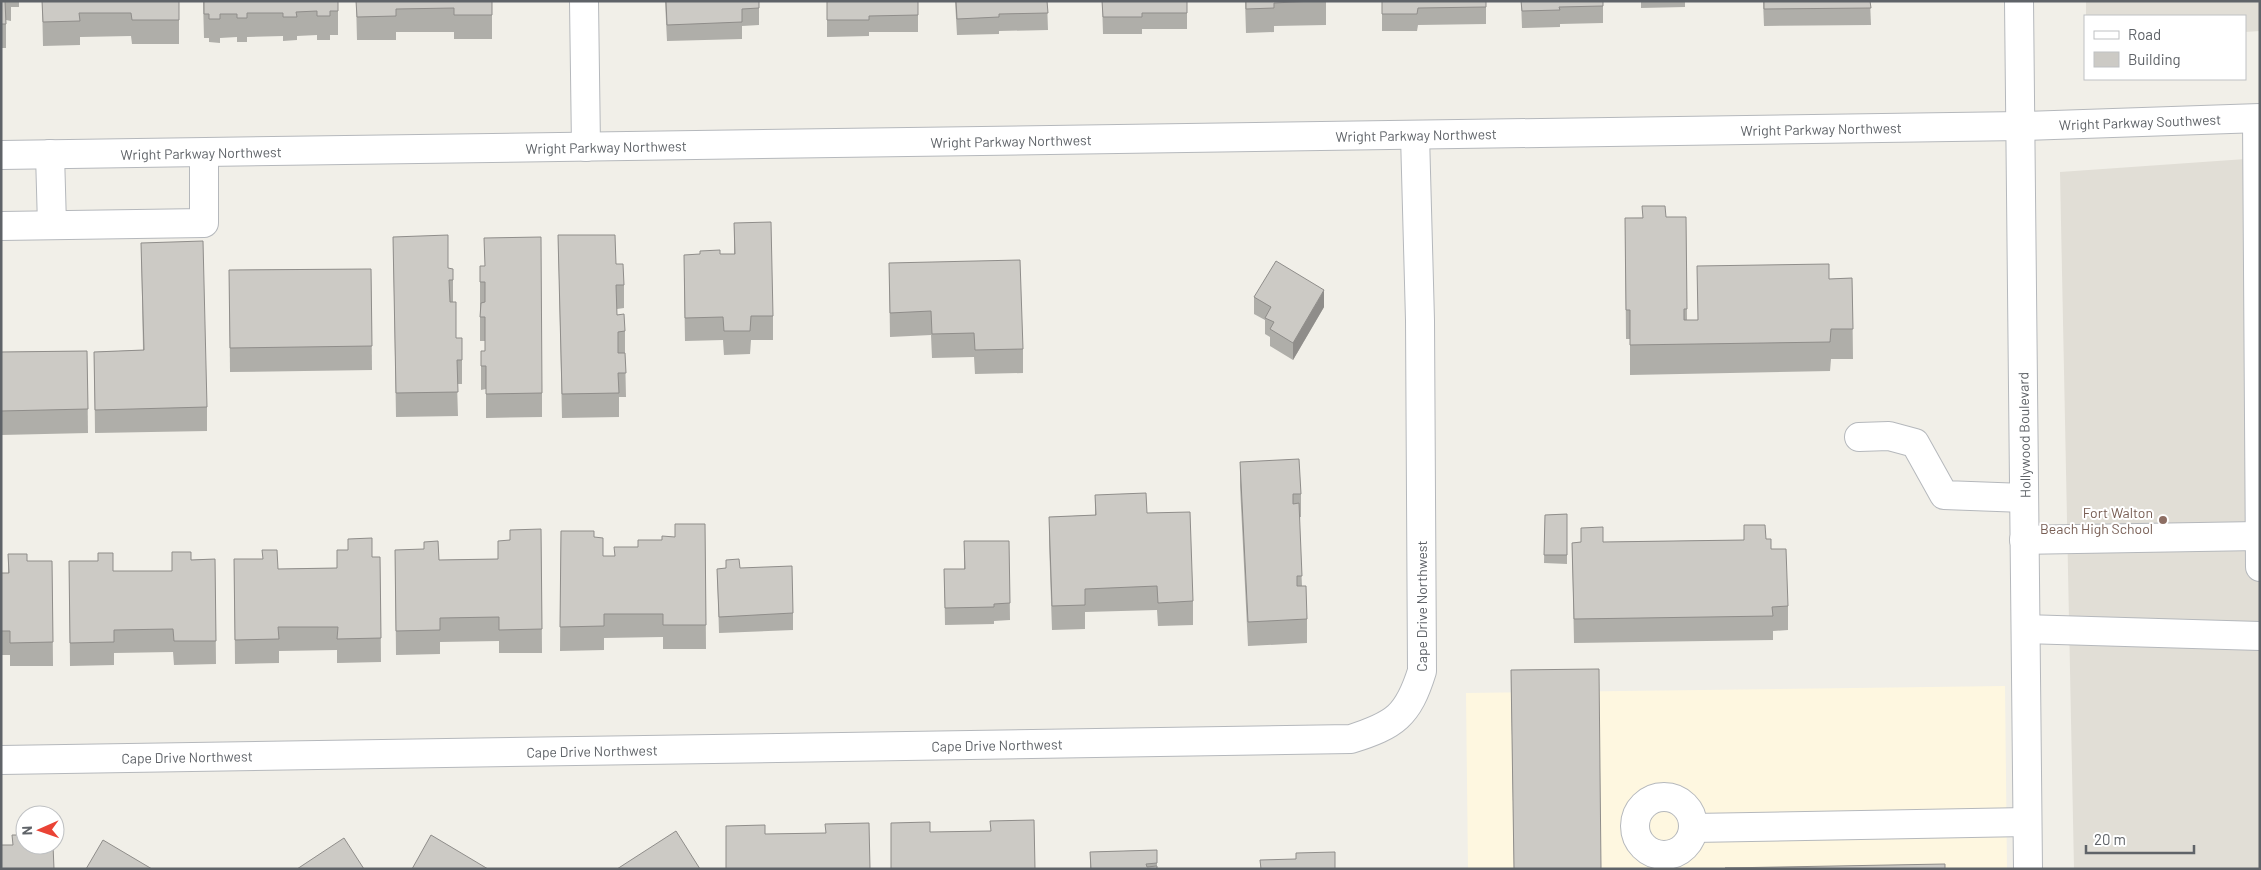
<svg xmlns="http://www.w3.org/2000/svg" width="2261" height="870" font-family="Barlow,sans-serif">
	<rect width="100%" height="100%" fill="#f1efe8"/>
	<path fill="#fef7e0" d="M2005 686 2007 869H1468L1466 693Z"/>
	<g fill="#e1ded6">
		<path d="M2086 1H2260V31L2245 32V16H2086Z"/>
		<path d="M2260 158V869H2074L2060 172Z"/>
	</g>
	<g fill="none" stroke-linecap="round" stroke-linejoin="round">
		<defs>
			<g id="minor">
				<path d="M584 1 586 147"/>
				<path d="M2019 1 2028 869"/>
				<path d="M2257 119 2260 567"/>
				<path d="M50 154 52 225"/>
				<path d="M1 155 2021 126 2260 118"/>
				<path d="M1 226 204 223V153"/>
				<path d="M1859 437 1889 436 1915 443 1944 495 2024 498"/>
				<path d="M2024 540 2259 536"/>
				<path d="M2026 629 2260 636"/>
				<path d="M1 760 1351 739C1395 725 1408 716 1422 671L1420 320 1415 135"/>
				<circle cx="1664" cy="826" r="29"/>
				<path d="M1693 828 2027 822"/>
			</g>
		</defs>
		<use href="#minor" stroke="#b5b8bc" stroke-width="30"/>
		<use href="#minor" stroke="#fff" stroke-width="28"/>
	</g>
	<g fill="#afaea9">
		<path d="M1 1H19V7H11V21L6 20V48H1Z"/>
		<path d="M42 1H179V44H132L131 36 80 37V45L43 46Z"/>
		<path d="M203 1H338V35H330V40H317V35L297 36V40L283 41V36L247 37V42H237V37L220 38V43L209 42V38H204Z"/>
		<path d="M356 1H492V39H454V32H396V40H357Z"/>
		<path d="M665 1H759V25L742 26V39L667 41Z"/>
		<path d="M827 1H918V32H869V36L827 37Z"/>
		<path d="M955 1H1047L1048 30 999 31V34L957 35Z"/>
		<path d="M1102 1H1187V29H1142V34H1103Z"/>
		<path d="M1245 1H1326V25L1274 26V32L1246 33Z"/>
		<path d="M1382 1H1486V24L1418 25 1417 31H1382Z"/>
		<path d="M1521 1H1603V23L1560 24V27L1522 28Z"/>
		<path d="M1641 1H1685V7L1641 8Z"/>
		<path d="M1763 1H1870L1871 25 1764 26Z"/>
		<path d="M1686 217 1687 320H1697L1829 279 1852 278 1853 359H1831L1830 371 1630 375V339H1626L1625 218Z"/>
		<path d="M734 223 773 316V340H751L750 354 724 355 723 340 685 341 684 279 700 254H734Z"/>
		<path d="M558 235 616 264 624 285V308L617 309V315L625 331V353L626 397H619V417L562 418Z"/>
		<path d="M393 237 448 268 453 280V302L456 338H462V384H457L458 416 396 417Z"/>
		<path d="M141 243 207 407V431L95 433 94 352 143 350Z"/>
		<path d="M889 263 1023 349V373L975 374 974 357 932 358 931 335 890 337Z"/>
		<path d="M480 266 542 393V417L486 418V389L481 390V351H485V341H480Z"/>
		<path d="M371 269 372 370 230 372 229 270Z"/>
		<path d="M1254 297 1324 307 1293 360 1270 346V337L1265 334V320L1254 314Z"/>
		<path d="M87 351 88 433 1 435V352Z"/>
		<path d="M1240 462 1301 494V517H1299L1302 586 1307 619V643L1248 646 1240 486Z"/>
		<path d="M1095 495 1147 513 1193 601V625L1158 626 1157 610 1085 612V629L1052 630 1049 541V517L1095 515Z"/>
		<path d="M1567 514V564L1544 563 1545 515Z"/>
		<path d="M705 524 706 649H663V637L604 638V650L560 651 561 531 594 537 603 556H614L638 547 675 537Z"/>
		<path d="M1744 525 1766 539 1771 549 1788 606V630L1773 631V640L1574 643 1572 543 1581 542V528L1603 542 1744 540Z"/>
		<path d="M541 529 542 653H499V641L440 642V654L396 655 395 550 439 560 498 559 510 540Z"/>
		<path d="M964 541H1009L1010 620 994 621V624L945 625 944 569H964Z"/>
		<path d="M8 554 27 561H52L53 666H10V655H1V573H8Z"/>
		<path d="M372 557H380L381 662 337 663V650L279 651V663L235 664 234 559 278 569 337 568Z"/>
		<path d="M215 559 216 664 174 665 173 652 114 653V665L70 666 69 561 113 571H172L191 560Z"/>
		<path d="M740 568 793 613V630L719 633 717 569Z"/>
		<path d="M1511 670 1601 869H1514Z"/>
		<path d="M1157 850V869H1090V852Z"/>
	</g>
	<path fill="#8f8d8a" d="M1324 290V307L1293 360V343Z"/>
	<g fill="#cccac5" stroke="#8f8d8a">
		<path d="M1 1H5L6 24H1Z"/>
		<path d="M42 1H179V20H132L131 13H79L80 21 43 22Z"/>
		<path d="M204 1H338V11H330V16H317V11L296 12 297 17H283V13H247V18H237V14H220V19H209V14H204Z"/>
		<path d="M356 1H492V15H454V8L396 9V16L357 17Z"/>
		<path d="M666 1H759V8L742 9V22L667 25Z"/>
		<path d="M827 1H918V15L869 16V20H827Z"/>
		<path d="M956 1H1047L1048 13 999 14V17L957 19Z"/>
		<path d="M1102 1H1187V13H1142V17H1103Z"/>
		<path d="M1246 1H1313L1274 3V8L1246 9Z"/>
		<path d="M1382 1H1486V7L1418 8 1417 14H1382Z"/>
		<path d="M1521 1H1603V6L1559 7 1560 10 1522 11Z"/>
		<path d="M1764 1H1870L1871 8 1764 9Z"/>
		<path d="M1642 206H1665L1666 217H1686L1687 309H1684V320H1698L1697 266 1829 264V279L1852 278 1853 329H1831L1830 342 1630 345V310H1626L1625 218H1643Z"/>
		<path d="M771 222 773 316H751L750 331H724L723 317 685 318 684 255 700 254V251L720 250V254H735L734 223Z"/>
		<path d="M448 235V268L453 269V280H449L450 302H456V338H462V360H457L458 392 396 393 393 237Z"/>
		<path d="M558 235H615L616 264H623L624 285H616L617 315 624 314 625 331 618 332V353H625L626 373H618L619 393 562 394Z"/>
		<path d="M541 237 542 393 486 394V366H481V351H485V317H480L481 303 485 302V282H480V266H485L484 238Z"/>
		<path d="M203 241 207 407 95 410 94 352 144 350 141 243Z"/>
		<path d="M1020 260 1023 349 975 350 974 333 932 334 931 311 890 313 889 263Z"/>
		<path d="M1276 261 1324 290 1293 343 1270 329 1274 322 1265 318 1271 307 1254 297Z"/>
		<path d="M371 269 372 346 230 348 229 270Z"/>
		<path d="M87 351 88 409 1 411V352Z"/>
		<path d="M1299 459 1301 494H1293V504L1299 503 1302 576H1297V586H1306L1307 619 1248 622 1240 462Z"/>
		<path d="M1146 493 1147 513 1190 512 1193 601 1158 603 1157 586 1085 589V605L1052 606 1049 517 1096 515 1095 495Z"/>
		<path d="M1567 514V555H1544L1545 515Z"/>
		<path d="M675 524H705L706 625H663V614H604V626L560 627 561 531H594V537L603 538V556H615L614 547H638V540H662V536L675 537Z"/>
		<path d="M1744 525H1765L1766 539H1771V549H1786L1788 606 1772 607 1773 616 1574 619 1572 543 1581 542V528L1603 527V542L1744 540Z"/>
		<path d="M541 529 542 629 499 630V617L440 618V630L396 631 395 550 424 549V542L438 541 439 560 498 559V541L510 540V530Z"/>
		<path d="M372 538V557H380L381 638 337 639 338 627H278L279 639 235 640 234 559H263L262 550H277L278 569 337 568V550H348V539Z"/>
		<path d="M964 541H1009L1010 603 994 604V607L945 608 944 569H965Z"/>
		<path d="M172 552H191V560L215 559 216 641H174L173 629 114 630V642L70 643 69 561H98V553H113V571H172Z"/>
		<path d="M8 554H27V561H52L53 642 10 643V631H1V573H9Z"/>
		<path d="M739 559 740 568 792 566 793 613 719 617 717 569 726 568V560Z"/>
		<path d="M1599 669 1601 869H1514L1511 670Z"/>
		<path d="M1034 820 1035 869H891V823L930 822V832L991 831 990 821Z"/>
		<path d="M869 823 870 869H726V826L765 825V834L826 833 825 824Z"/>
		<path d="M676 831 700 869H617Z"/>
		<path d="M12 835H25V845H53L54 869H1V845H13Z"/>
		<path d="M431 835 488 869H412Z"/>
		<path d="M344 838 364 869H297Z"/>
		<path d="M103 840 152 869H86Z"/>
		<path d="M1157 850V863L1146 864 1147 867 1157 866V869H1091L1090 852Z"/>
		<path d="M1335 852V869H1261L1260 860 1296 859V853Z"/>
		<path d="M1945 864V869L1725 868Z"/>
	</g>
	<circle fill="#8d6e63" stroke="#fff" stroke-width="2" cx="2163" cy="520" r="5"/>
	<g text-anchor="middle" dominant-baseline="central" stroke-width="4" stroke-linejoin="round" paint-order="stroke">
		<g font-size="14" fill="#5f6368" stroke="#fff">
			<text transform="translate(2140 122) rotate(-2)">Wright Parkway Southwest</text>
			<text transform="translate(1821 129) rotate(-1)">Wright Parkway Northwest</text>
			<text transform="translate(1416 135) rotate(-1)">Wright Parkway Northwest</text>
			<text transform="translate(1011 141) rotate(-1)">Wright Parkway Northwest</text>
			<text transform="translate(606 147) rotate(-1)">Wright Parkway Northwest</text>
			<text transform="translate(201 153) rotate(-1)">Wright Parkway Northwest</text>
			<text transform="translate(2024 435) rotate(-91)">Hollywood Boulevard</text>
			<text transform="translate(1421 606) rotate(-90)">Cape Drive Northwest</text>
			<text transform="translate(997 745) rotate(-1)">Cape Drive Northwest</text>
			<text transform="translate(592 751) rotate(-1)">Cape Drive Northwest</text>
			<text transform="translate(187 757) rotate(-1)">Cape Drive Northwest</text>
		</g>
		<g font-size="14" fill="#785e54" stroke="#fff" text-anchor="end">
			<text x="2153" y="512">Fort Walton<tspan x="2153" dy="16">Beach High School</tspan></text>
		</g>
	</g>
	<rect width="2261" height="870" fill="none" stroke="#5f6368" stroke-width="5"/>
	<rect x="2084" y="15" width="162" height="65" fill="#ffffff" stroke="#bfc1c3"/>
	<rect x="2094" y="31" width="25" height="8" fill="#ffffff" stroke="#bfc1c3"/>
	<text x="2128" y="40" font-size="15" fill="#5f6368">Road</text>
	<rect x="2094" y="52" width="25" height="15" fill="#cccac5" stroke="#bfc1c3"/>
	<text x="2128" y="65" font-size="15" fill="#5f6368">Building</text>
	<g transform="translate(40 830) rotate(268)"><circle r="24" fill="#ffffff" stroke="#bfc1c3"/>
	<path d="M0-4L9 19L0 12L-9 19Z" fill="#ea4335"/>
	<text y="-8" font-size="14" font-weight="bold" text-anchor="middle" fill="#5f6368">N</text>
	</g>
	<path d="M2086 845v8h108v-8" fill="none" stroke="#5f6368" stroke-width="2.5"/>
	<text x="2094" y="845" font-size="15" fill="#5f6368" stroke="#ffffff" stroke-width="4" paint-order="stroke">20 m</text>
</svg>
